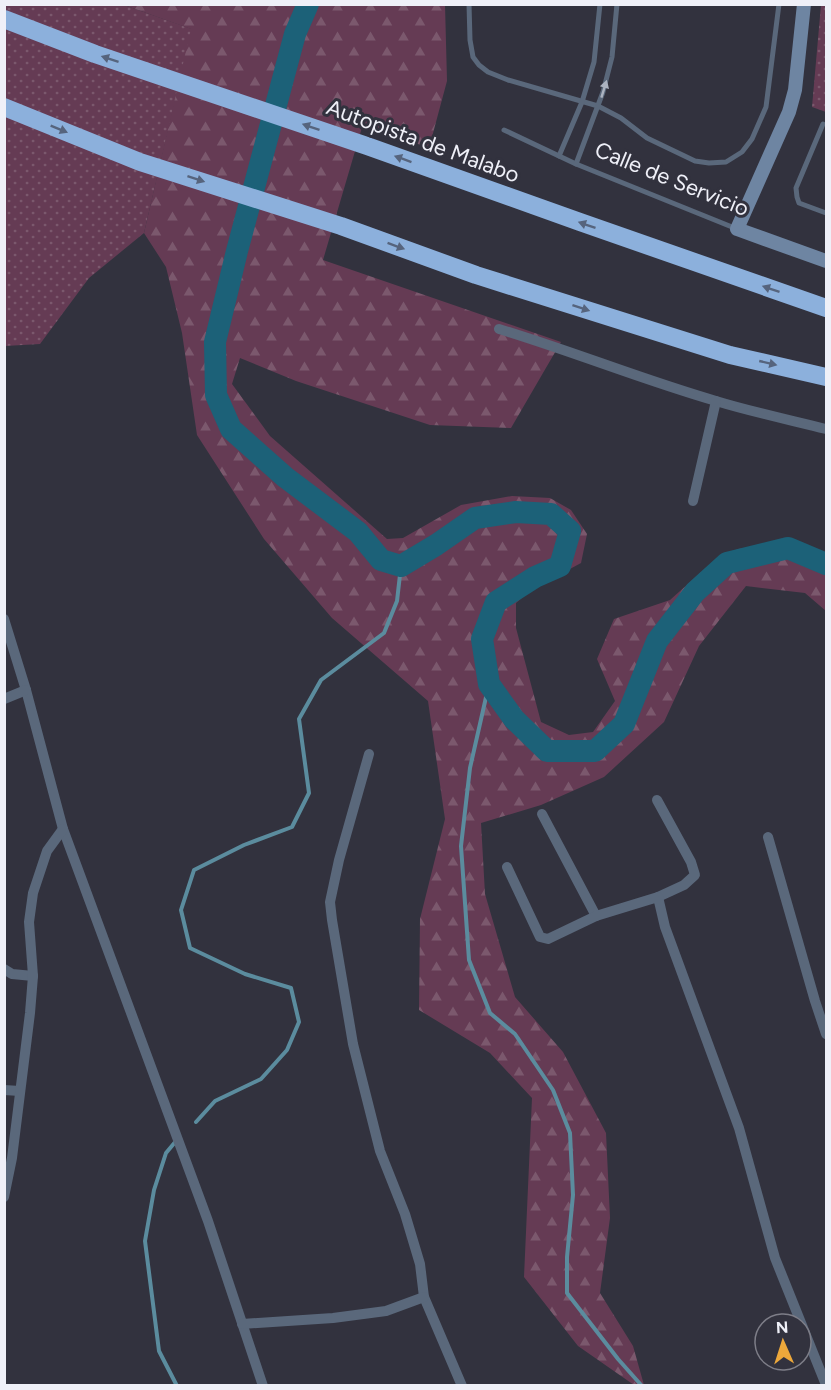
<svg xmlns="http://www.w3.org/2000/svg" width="831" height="1390" font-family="Figtree,sans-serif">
	<defs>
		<pattern id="green-dots" width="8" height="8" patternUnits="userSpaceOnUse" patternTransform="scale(1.5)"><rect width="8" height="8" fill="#653b54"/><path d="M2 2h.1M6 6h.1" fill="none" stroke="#7b586d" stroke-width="1.8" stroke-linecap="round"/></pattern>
		<pattern id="forest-firs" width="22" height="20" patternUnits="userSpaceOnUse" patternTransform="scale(1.5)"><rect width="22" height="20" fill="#653b54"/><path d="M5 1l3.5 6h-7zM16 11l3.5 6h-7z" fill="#7b586d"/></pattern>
	</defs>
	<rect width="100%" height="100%" fill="#32323e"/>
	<g fill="url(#green-dots)">
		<path d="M5 5H124L192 29 144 233 89 278 40 344 5 346Z"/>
		<path d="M821 5H826V112L812 107Z"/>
	</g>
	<path fill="url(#forest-firs)" d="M124 5H445L447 81 429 148 363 124 323 260 561 342 511 428 430 425 296 381 240 358 232 384 270 436 387 539 403 538 461 505 512 496 550 498 571 510 587 534 581 563 531 590 516 603V628L541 722 569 735 593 732 615 701 597 659 614 619 670 600 708 566 738 549 782 542 826 555V611L805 593 746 586 699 646 664 722 604 777 541 805 481 823 485 894 515 997 563 1052 606 1133 610 1218 600 1293 633 1346 644 1385H634L578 1346 524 1277 532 1098 490 1053 419 1010 420 919 445 819 428 701 332 618 264 539 197 435 182 333 166 267 144 233 191 29Z"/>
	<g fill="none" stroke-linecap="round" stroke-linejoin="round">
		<g stroke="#5b8c9e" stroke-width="4">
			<path d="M489 684 470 768 461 846 469 960 490 1013 515 1034 553 1090 570 1133 573 1195 567 1257V1293L618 1359 642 1386"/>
			<path d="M196 1122 215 1101 261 1079 287 1050 299 1022 291 988 245 974 190 948 181 910 194 870 244 845 292 827 309 793 299 719 321 680 384 633 397 601 401 566"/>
			<path d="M176 1141 166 1153 154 1190 145 1241 159 1351 177 1386"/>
		</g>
		<path stroke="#1c6178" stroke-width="22" d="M308 4 295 34 237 251 215 342 216 395 231 429 285 477 358 532 381 560 401 566 436 545 475 518 516 512 551 514 570 531 560 566 535 577 496 602 482 639 489 684 514 719 547 751H595L624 724 657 641 695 592 727 563 788 548 826 564"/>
		<g stroke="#5a687b" stroke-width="5">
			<path d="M469 4 470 40 473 57 479 65 488 72 508 80 598 106 621 118 647 138 695 161 709 163 726 162 742 152 752 139 766 107 779 4"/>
			<path d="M823 124 796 188 797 197 799 203 826 213"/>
			<path d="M504 130 576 164 737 229"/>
			<path d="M559 156 582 102 594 62 600 4"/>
			<path d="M576 164 603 92 612 57 617 4"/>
		</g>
		<g stroke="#5a687b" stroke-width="10">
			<path d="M499 329C572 351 643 380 716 401 752 412 790 420 826 429"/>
			<path d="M693 501 716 401"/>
			<path d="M4 619 26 690 63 829 208 1221 263 1386"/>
			<path d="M4 699 26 690"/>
			<path d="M369 754 339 860 330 902 332 920 353 1044 380 1151 405 1214 420 1264 424 1297 462 1386"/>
			<path d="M657 800 691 862 695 875 684 885 658 897"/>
			<path d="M542 814 596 916"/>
			<path d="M768 837 815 1001 826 1034"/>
			<path d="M507 867 540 937 548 939 596 916 658 897 665 927 739 1128 775 1258 826 1385"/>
			<path d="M4 969 12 974 33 976"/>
			<path d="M4 1090 20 1091"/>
			<path d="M4 1197 12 1158 30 1013 33 976 29 922 33 893 47 851 63 829"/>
			<path d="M242 1324 333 1318 386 1311 424 1297"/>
		</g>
		<path stroke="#6e85a2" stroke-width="14" d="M804 4 795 90 789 112 737 229 826 261"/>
		<g stroke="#8cb0dc" stroke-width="18">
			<path d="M4 19 95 54 367 146 580 222 826 308"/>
			<path d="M4 107 140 162 341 226 476 275 730 355 826 377"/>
		</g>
	</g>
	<defs><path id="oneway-solid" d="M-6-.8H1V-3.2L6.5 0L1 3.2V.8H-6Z" transform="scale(1.5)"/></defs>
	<g fill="#56647d">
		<use href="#oneway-solid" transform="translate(110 59) rotate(-162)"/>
		<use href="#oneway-solid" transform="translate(311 127) rotate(-161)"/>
		<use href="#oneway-solid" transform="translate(59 129) rotate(22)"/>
		<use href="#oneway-solid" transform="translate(403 159) rotate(-160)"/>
		<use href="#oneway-solid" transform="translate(196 179) rotate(18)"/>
		<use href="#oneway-solid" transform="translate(587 225) rotate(-161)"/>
		<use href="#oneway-solid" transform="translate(396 246) rotate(20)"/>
		<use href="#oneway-solid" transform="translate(771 289) rotate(-161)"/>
		<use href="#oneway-solid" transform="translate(581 308) rotate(18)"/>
		<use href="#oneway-solid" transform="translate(768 363) rotate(13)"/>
	</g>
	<use fill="#acb3c0" href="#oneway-solid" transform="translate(604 89) rotate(-73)"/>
	<g text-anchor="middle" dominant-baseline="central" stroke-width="6" stroke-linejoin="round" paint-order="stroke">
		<g font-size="22" fill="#eff0f8" stroke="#32323e">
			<text transform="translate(423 141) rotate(20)">Autopista de Malabo</text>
			<text transform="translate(672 179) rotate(22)">Calle de Servicio</text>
		</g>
	</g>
	<rect width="831" height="1390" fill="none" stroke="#eff0f8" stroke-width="12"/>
	<g transform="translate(783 1342) rotate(357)"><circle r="28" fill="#32323e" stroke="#7e7e88" stroke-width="1.5"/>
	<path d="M0-4.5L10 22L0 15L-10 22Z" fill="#eda83b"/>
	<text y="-9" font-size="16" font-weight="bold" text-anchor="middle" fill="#eff0f8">N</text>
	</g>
</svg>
